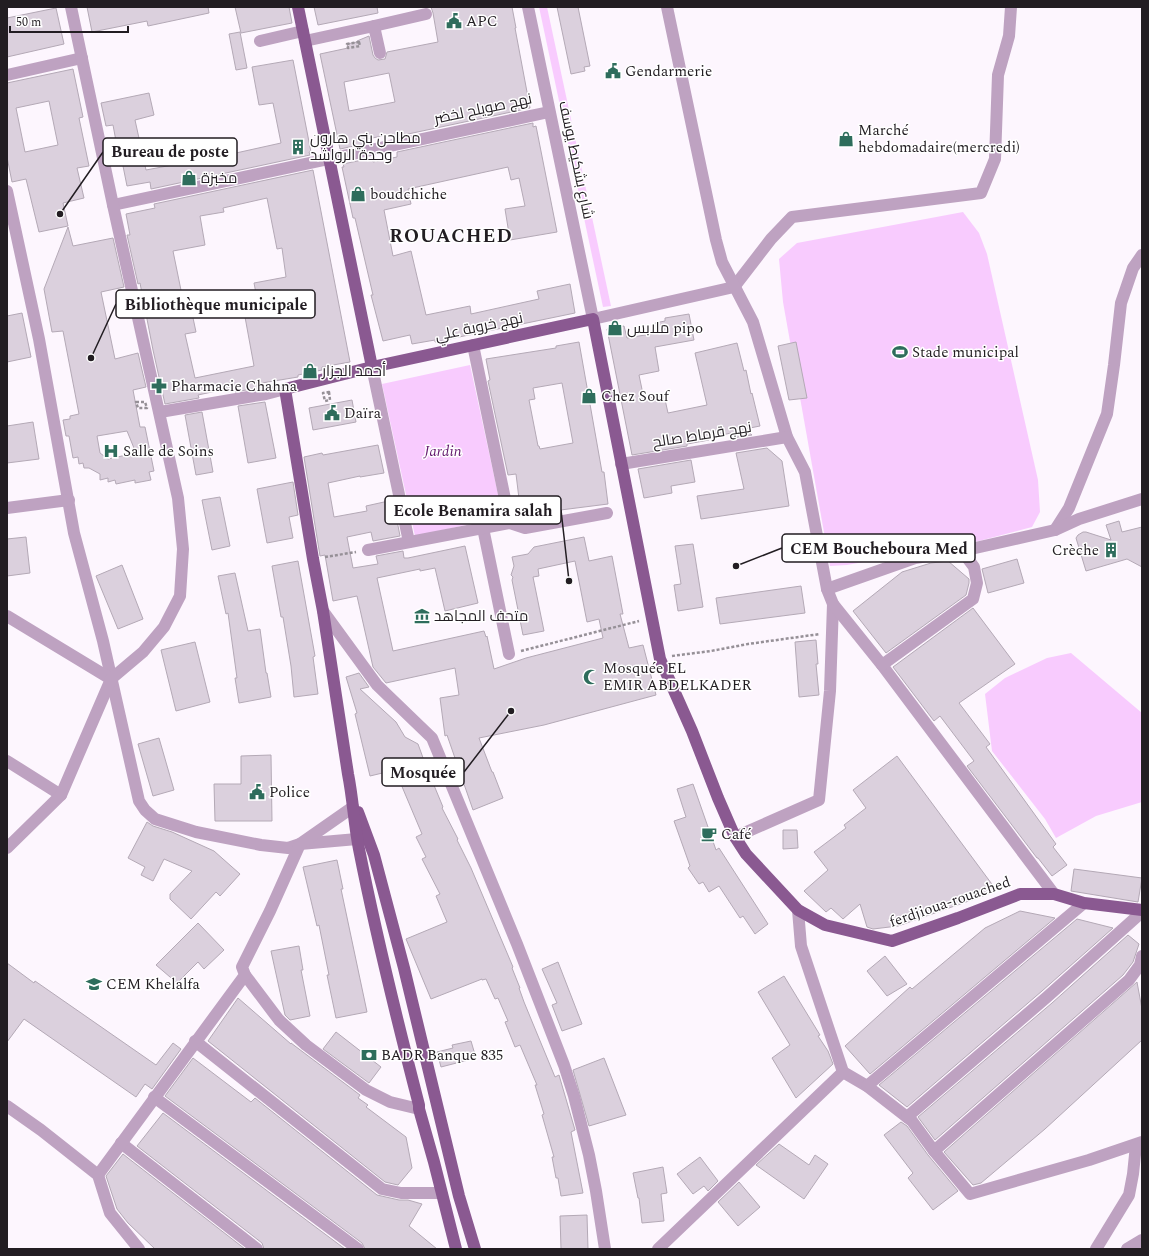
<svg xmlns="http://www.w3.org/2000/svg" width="1149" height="1256" font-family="Spectral,Cairo,serif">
	<rect width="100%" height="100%" fill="#fdf6fe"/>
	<g fill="#f8cbfe">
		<path d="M539 7H547L611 306 603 307Z"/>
		<path d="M963 212 979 233 987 254 1038 480 1040 512 1032 527 979 541 847 565 830 566 783 302 779 259 797 243Z"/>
		<path d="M470 365 503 517 415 536 382 384Z"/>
		<path d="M1071 653 1142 713V802L1096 816 1056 838 1045 819 992 751 985 694 1005 678 1047 658Z"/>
	</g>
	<g fill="#dbd0dd" stroke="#b4a9b6" fill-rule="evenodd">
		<path d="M87 7H208L209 13 148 26 147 21 92 32Z"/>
		<path d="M235 7H289L292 23 241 33Z"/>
		<path d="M314 7H377L378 13 318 25Z"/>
		<path d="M431 7H512L516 28H515L530 108 394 137 393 134 367 139 368 143 340 149 320 54 348 48 347 44 357 42V41L369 36 373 55 375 58 378 60 385 59 387 52 438 42 433 13ZM389 73 395 102 349 111 344 82Z"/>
		<path d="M557 7H578L590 66 584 67 585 71 571 74Z"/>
		<path d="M56 8 64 44 7 57V18Z"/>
		<path d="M240 32 247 68 236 70 229 34Z"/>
		<path d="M293 60 311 152H309L310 155 151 189 150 182 127 186 120 151 118 152 113 125 106 126 101 103 149 93 154 115 135 120 146 170 236 153 281 143 273 103 259 105 252 67Z"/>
		<path d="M73 69 83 117 79 118 89 166 77 168 84 198 63 203 68 226 39 232 26 179 12 182 7 157V83ZM49 101 58 145 25 152 16 108Z"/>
		<path d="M533 123V127L536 126 557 232 510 240 505 209 525 206 519 178 511 180 508 167 408 189 411 204 384 210 393 256 411 251 426 315 470 306 471 314 539 299 537 291 570 284 575 313 435 342V340L412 344 410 335 383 341 371 295H373L355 218H353L342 167H344L343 164 372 158 373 162 397 157V152Z"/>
		<path d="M313 170 350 362 322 367V370L298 375V377L262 383 263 387 235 392V387L198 395 199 398 165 404 153 350 140 283 138 284 127 235H130L126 214 155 208 154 204ZM267 198 277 249 282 248 286 277 254 283 260 314 245 317 254 366 195 378 185 334 196 332 189 299 183 300 173 251 205 245 200 216 224 212 223 208Z"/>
		<path d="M68 227 73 246 113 238 124 287 101 292 115 359 138 353 146 387 133 390 140 427H145L154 471 149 472 151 480 135 483V480L116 484 115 480 108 482V478L100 480V474L89 468H84L83 463 79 464 78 457 73 458 69 436H66L63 420 70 419V416L79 414 63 331 52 332 44 289ZM127 431 136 453 108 459 100 453 97 436Z"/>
		<path d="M22 313 31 357 7 362V316Z"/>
		<path d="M689 314 694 340 655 347 659 371 639 375 644 399 664 395 668 413 707 405 695 353 737 343 744 371 746 370 751 394 752 393 760 426 745 429 752 435 732 438 731 433 708 438 709 440 687 444V446L632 455 607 329 624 326 627 338 657 333 655 323 665 321V318Z"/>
		<path d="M579 342 602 472H604L608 504 521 515 516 474 508 475 488 381 490 380 486 359 556 348V346ZM562 383 573 443 540 449 539 446H538L529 400 535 399 533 388Z"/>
		<path d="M796 342 807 398 789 400 778 346Z"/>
		<path d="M352 400 356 422 313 430 309 408Z"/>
		<path d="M265 402 276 458 248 463 238 406Z"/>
		<path d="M202 412 213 472 196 475 185 415Z"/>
		<path d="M33 422 39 459 7 463V426Z"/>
		<path d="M378 445 384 473 360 477V476L328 483 334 517 367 511 366 506 393 500 400 536 373 541 371 532 347 537 353 568 378 564 376 556 403 551 404 558H408L465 546 478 603 445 611 435 568 420 571V569L377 578 393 651 484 631 486 637 487 636 494 669 526 658 603 638 599 619 587 622 575 561 538 569 539 576 533 577 544 631 523 635 512 580 513 577 511 575 514 566 512 557 528 554 534 547 584 537 589 561 612 556 623 614H620L629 648 643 645 656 695 544 725 479 738 492 772H493L503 798 473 810 447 735 445 736 440 698 459 695 455 668 386 683 373 667 357 596 333 601 325 555 320 556 304 457 322 453 323 455Z"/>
		<path d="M767 448 782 461 789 506 701 519 697 496 744 489 736 453Z"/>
		<path d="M691 460 695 482 671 486 672 493 644 498 638 469Z"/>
		<path d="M293 482 298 515 289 517 293 538 267 543 257 489Z"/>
		<path d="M220 497 230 546 212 550 202 500Z"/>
		<path d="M1119 521 1122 532 1142 527V567L1127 559 1086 571 1076 538 1078 535 1083 532H1086L1111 540 1106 525Z"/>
		<path d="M26 537 30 573 7 576V539Z"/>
		<path d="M693 544 703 607 678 611 674 585 681 584 675 546Z"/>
		<path d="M1017 559 1024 583 988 593 982 569Z"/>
		<path d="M298 561 315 656 313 657 318 694 294 697 291 666 283 617H281L272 566Z"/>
		<path d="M948 561 969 579V583L966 595 886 653 853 611 902 572 931 563Z"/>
		<path d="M122 565 143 619 118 629 96 576Z"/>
		<path d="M235 573 248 631 260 629 266 673H267L271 697 239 703 235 678H237L228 613 226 614 218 576Z"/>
		<path d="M801 586 805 613 720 624 716 598Z"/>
		<path d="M973 608 1015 664 959 703 990 744 986 747 1056 844 1053 847 1067 865 1052 876 1038 858H1037L967 766 974 761 940 716 934 721 893 667Z"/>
		<path d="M816 640 818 664H816L819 695 799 697 795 642Z"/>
		<path d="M195 642 210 702 176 711 161 650Z"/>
		<path d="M359 673 369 687 360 689 396 722 405 737 418 744 426 766 443 807 442 808 458 839 457 840 471 868 513 967 512 968 520 988H519L524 1002 555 1077 559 1075 575 1130 571 1132 583 1193 561 1196 558 1178H556L552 1157H554L542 1115 544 1114 535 1085H537L520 1045 515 1047 505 1022 508 1021 498 998 495 999 486 979 482 980V979L431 999 406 939 447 922 436 896 440 894 422 859 426 857 416 837 422 834 395 770 370 776 355 714 357 713 346 677Z"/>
		<path d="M159 738 174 790 153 796 138 744Z"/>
		<path d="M271 755 272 821H215L214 784H241V756Z"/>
		<path d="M897 756 997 891 898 926 873 929 867 927 860 904 843 919 831 908 826 912 804 891 828 870 814 852 846 828 844 825 866 808 853 790Z"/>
		<path d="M693 784 716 850 719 848 768 924 755 934 743 916 740 918 719 886 709 892 703 882 699 884 688 868 690 866 674 821 686 817 677 789Z"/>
		<path d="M147 822 153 826 172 832 214 851 240 874 220 896 216 892 191 919 170 899V894L192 871 164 859 153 881 141 875 145 867 128 858Z"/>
		<path d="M783 830H797L798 848 783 849Z"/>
		<path d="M337 860 343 889H341L367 1012 336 1018 327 975H329L319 925 317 926 303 867Z"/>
		<path d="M1074 869 1142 878 1138 902 1071 891Z"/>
		<path d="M1020 911 1055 918 870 1074 845 1046 910 987 912 989 985 928Z"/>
		<path d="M1077 919 1113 928 1042 991 907 1107 879 1085Z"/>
		<path d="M198 923 224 950 204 969 198 962 177 983 156 965Z"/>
		<path d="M1128 935 1139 944 1133 962 1123 975 935 1140 918 1117 1052 1003Z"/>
		<path d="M299 946 303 970H301L310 1016 290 1020 285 1015 271 951Z"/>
		<path d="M885 956 907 984 887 996 867 971Z"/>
		<path d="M558 962 582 1024 562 1031 552 1005 557 1003 542 969Z"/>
		<path d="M7 963 34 983 35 981 156 1065 173 1043 181 1049 152 1089 145 1084 136 1097 24 1019 7 1042Z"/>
		<path d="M784 976 820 1035 818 1036 828 1051 833 1064 796 1098 772 1058 790 1045 758 992Z"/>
		<path d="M1137 982 1142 1009V1040L1045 1129 981 1183 973 1185 944 1152Z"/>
		<path d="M238 998 291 1044V1043L360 1095 358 1098 368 1105 366 1107 406 1137 412 1168 398 1185 385 1182 208 1041Z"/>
		<path d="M336 1032 381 1067 369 1083 323 1049Z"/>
		<path d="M471 1041 476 1058 441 1067 437 1052 453 1048 452 1045Z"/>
		<path d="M193 1058 251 1102 255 1098 377 1195 399 1200H408L422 1204 409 1226 437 1249H365L362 1243 165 1096Z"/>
		<path d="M604 1058 626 1115 589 1126 573 1070Z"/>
		<path d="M163 1113 345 1249H264L262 1243 137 1146Z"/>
		<path d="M901 1122 907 1126 928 1155 958 1191 933 1210 908 1178 913 1173 884 1135Z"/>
		<path d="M779 1144 809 1165 815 1155 828 1164 804 1199 756 1165Z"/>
		<path d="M123 1154 128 1158 245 1249H155L128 1223 117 1209 106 1176Z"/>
		<path d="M700 1157 718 1181 708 1191 704 1186 693 1194 677 1174Z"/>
		<path d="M663 1167 667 1193 661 1194 664 1221 642 1223 639 1198H638L633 1173Z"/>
		<path d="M739 1182 760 1207 738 1226 718 1202Z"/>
		<path d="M587 1215 588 1249H561L560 1216Z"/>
	</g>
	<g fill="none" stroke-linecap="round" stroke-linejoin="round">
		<g stroke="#969097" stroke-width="2.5" stroke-dasharray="3 2" stroke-linecap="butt">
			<path d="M359 42 360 46 348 48 347 44Z"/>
			<path d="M329 392 330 400 325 401 323 393Z"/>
			<path d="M136 402H145L147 408H138Z"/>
			<path d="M325 557 356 552"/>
			<path d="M521 651 639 621"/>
			<path d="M672 656 711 651 748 644 820 634"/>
		</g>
		<g stroke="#bea2c1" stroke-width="12">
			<path d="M528 7 593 319 734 287 771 239 792 217 981 193 995 159 998 75 1009 36 1011 7"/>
			<path d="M667 7 716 240 722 262 753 322 787 437 805 472 827 589 833 604 830 691 819 800 735 837"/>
			<path d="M374 26 426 14"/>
			<path d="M260 41 303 31"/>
			<path d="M305 41 374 26 380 53"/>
			<path d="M7 75 82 58"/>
			<path d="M7 191 39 339 74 533 103 641 139 801 145 810 155 819 196 832 261 845 288 848 300 844 357 839"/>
			<path d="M113 205 549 112"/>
			<path d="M473 345 510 523"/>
			<path d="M372 367 409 542"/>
			<path d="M160 412 266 394 285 389"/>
			<path d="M621 464 787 437"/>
			<path d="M7 508 69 500"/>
			<path d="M483 528 509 654"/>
			<path d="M1055 530 1069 508 1107 414 1114 365 1121 303 1133 268 1142 255"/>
			<path d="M368 550 510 523 525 528 607 513"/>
			<path d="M827 589 915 558 962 551 1055 530 1079 519 1142 499"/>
			<path d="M833 604 882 665 1054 894"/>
			<path d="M323 611 377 685 432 738 517 944 564 1065 574 1096 589 1155 596 1191 605 1249"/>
			<path d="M7 616 111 679"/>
			<path d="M882 665 973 599 977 583 974 567 962 551"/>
			<path d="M7 761 61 795"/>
			<path d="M7 848 61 795 111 679 143 652 164 627 180 596 183 549 178 498 113 205 71 7"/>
			<path d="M798 910 801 946 843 1072 867 1086 912 1121 934 1151 970 1194 1089 1160 1142 1142"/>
			<path d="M245 975 279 1020 306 1045 366 1090 390 1102 419 1109"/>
			<path d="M195 1041 382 1189 401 1193H441"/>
			<path d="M867 1086 1084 903"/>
			<path d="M154 1097 358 1249"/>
			<path d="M7 1106 41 1130 98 1175 110 1213 139 1249"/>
			<path d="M907 1117 1047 997 1142 912"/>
			<path d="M121 1143 257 1249"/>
			<path d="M934 1151 1129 980 1140 965 1142 956"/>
			<path d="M98 1175 245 975 242 967 270 911 300 844 353 807"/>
			<path d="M658 1249 843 1072"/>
			<path d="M1096 1249 1129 1195 1133 1174 1136 1145"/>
			<path d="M1127 1249 1142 1240"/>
		</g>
		<g stroke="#8a5991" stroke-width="12">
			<path d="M298 7 372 367"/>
			<path d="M358 812 374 855 404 968 459 1196 475 1249"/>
			<path d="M456 1249 434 1162 419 1109V1105C397 1020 376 935 359 849 354 824 353 799 348 774L323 611 313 559 285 389 372 367 593 319 660 659 692 731 718 798 735 837 746 854 798 910 825 925 892 941 958 918 1020 894H1054L1084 903 1142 910"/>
		</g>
	</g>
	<defs>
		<symbol id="civic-bare" viewBox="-9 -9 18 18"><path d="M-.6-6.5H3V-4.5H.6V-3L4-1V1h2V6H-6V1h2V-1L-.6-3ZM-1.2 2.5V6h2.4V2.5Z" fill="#2e6d5c" stroke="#fff" stroke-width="2.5" paint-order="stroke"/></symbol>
		<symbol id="shop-bare" viewBox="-9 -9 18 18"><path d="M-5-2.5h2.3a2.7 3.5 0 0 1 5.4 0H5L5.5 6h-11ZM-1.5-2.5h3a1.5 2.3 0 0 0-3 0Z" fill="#2e6d5c" stroke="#fff" stroke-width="2.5" paint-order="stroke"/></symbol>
		<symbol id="building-bare" viewBox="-9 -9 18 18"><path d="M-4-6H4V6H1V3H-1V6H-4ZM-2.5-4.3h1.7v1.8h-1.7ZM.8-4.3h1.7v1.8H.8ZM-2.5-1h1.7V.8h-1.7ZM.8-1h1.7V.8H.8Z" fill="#2e6d5c" stroke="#fff" stroke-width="2.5" paint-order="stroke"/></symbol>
		<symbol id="stadium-bare" viewBox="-9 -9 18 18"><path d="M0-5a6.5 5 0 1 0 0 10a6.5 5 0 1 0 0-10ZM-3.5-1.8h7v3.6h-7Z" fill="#2e6d5c" stroke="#fff" stroke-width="2.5" paint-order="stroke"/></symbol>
		<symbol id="pharmacy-bare" viewBox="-9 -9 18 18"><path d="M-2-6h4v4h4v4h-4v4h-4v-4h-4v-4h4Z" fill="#2e6d5c" stroke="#fff" stroke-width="2.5" paint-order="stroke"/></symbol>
		<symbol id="hospital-bare" viewBox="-9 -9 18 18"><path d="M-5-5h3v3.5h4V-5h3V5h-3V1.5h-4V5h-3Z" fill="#2e6d5c" stroke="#fff" stroke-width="2.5" paint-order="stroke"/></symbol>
		<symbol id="museum-bare" viewBox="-9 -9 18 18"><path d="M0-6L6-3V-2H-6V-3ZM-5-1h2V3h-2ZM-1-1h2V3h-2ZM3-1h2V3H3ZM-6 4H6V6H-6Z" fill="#2e6d5c" stroke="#fff" stroke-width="2.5" paint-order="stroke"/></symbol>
		<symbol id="mosque-bare" viewBox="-9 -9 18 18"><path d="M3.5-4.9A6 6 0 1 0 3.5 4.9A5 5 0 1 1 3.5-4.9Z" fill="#2e6d5c" stroke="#fff" stroke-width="2.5" paint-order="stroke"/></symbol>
		<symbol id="cafe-bare" viewBox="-9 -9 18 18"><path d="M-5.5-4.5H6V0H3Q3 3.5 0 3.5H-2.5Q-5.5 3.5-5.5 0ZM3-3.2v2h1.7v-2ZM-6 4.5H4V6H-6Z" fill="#2e6d5c" stroke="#fff" stroke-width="2.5" paint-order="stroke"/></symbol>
		<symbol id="school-bare" viewBox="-9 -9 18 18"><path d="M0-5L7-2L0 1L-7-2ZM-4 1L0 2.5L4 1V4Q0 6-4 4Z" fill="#2e6d5c" stroke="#fff" stroke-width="2.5" paint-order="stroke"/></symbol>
		<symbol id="bank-bare" viewBox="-9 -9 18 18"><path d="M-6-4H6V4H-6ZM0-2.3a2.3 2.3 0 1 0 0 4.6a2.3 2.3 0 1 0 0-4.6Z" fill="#2e6d5c" stroke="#fff" stroke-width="2.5" paint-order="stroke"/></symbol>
	</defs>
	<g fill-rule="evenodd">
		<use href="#civic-bare" x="443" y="10" width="22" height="22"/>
		<use href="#civic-bare" x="602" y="60" width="22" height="22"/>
		<use href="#shop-bare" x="835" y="128" width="22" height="22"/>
		<use href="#building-bare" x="287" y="136" width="22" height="22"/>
		<use href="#shop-bare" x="178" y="167" width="22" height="22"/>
		<use href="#shop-bare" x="347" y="183" width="22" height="22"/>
		<use href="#shop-bare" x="604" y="317" width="22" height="22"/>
		<use href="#stadium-bare" x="889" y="341" width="22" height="22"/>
		<use href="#shop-bare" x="299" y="360" width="22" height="22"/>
		<use href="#pharmacy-bare" x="148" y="375" width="22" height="22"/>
		<use href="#shop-bare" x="578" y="385" width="22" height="22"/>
		<use href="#civic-bare" x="321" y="402" width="22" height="22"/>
		<use href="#hospital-bare" x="100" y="440" width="22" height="22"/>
		<use href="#building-bare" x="1100" y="539" width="22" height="22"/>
		<use href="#museum-bare" x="411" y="605" width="22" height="22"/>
		<use href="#mosque-bare" x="580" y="666" width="22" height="22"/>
		<use href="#civic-bare" x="246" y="781" width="22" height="22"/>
		<use href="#cafe-bare" x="698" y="823" width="22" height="22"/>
		<use href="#school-bare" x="83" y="973" width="22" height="22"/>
		<use href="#bank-bare" x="358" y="1044" width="22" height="22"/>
	</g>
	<g text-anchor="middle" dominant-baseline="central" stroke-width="3" stroke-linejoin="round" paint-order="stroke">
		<g font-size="15" fill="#221d22" stroke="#fff" text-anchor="start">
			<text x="466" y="21">APC</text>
			<text x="625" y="71">Gendarmerie</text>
			<text x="858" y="130">Marché<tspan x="858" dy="17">hebdomadaire(mercredi)</tspan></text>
			<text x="310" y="138">مطاحن بني هارون<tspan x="310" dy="17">وحدة الرواشد</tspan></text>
			<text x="201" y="178">مخبزة</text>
			<text x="370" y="194">boudchiche</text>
			<text x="627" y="328">ملابس pipo</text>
			<text x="912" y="352">Stade municipal</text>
			<text x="322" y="371">أحمد الجزار</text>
			<text x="171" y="386">Pharmacie Chahna</text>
			<text x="601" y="396">Chez Souf</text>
			<text x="344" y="413">Daïra</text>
			<text x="123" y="451">Salle de Soins</text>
			<text x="1099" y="550" text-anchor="end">Crèche</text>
			<text x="434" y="616">متحف المجاهد</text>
			<text x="603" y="668">Mosquée EL<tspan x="603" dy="17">EMIR ABDELKADER</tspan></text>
			<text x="269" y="792">Police</text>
			<text x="721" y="834">Café</text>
			<text x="106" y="984">CEM Khelalfa</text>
			<text x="381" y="1055">BADR Banque 835</text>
		</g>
		<g font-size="15" fill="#221d22" stroke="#fff">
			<text transform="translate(483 109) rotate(-12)">نهج صويلح لخضر</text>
			<text transform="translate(576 160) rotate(78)">شارع بشكيط يوسف</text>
			<text transform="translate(479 327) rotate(-12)">نهج خروبة علي</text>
			<text transform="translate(702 435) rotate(-9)">نهج قرماط صالح</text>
			<text transform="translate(950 902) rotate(-19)">ferdjioua-rouached</text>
		</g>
		<g font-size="15" font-style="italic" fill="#63186e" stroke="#fff">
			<text x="443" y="451">Jardin</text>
		</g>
		<g font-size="19" font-weight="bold" letter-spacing="1" fill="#221d22" stroke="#fff">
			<text x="451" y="236">ROUACHED</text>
		</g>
	</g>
	<path fill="none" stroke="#221d22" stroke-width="1.5" d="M60 214L103 152M91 358L116 304M569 581L561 510M736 566L782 548M511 711L464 772"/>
	<g fill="#221d22" stroke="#fff" stroke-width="1.5">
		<circle cx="60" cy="214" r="4"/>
		<circle cx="91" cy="358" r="4"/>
		<circle cx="569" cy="581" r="4"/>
		<circle cx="736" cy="566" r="4"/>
		<circle cx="511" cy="711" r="4"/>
	</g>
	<g fill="#fff" stroke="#221d22" stroke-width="1.5">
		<rect x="103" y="138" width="134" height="28" rx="4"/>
		<rect x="116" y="290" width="199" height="28" rx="4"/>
		<rect x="385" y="496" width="176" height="28" rx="4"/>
		<rect x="782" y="534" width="193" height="28" rx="4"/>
		<rect x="382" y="758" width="82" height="28" rx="4"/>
	</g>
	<g font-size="16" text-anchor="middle" font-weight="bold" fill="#221d22">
		<text x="170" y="157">Bureau de poste</text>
		<text x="216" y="310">Bibliothèque municipale</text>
		<text x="473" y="516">Ecole Benamira salah</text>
		<text x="879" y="554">CEM Boucheboura Med</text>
		<text x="423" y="778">Mosquée</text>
	</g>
	<rect width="1149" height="1256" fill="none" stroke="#221d22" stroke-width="16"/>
	<path d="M10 26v6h118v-6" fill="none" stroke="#221d22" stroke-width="2"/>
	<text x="16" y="26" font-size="12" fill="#221d22" stroke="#ffffff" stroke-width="3" paint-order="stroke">50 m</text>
</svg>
